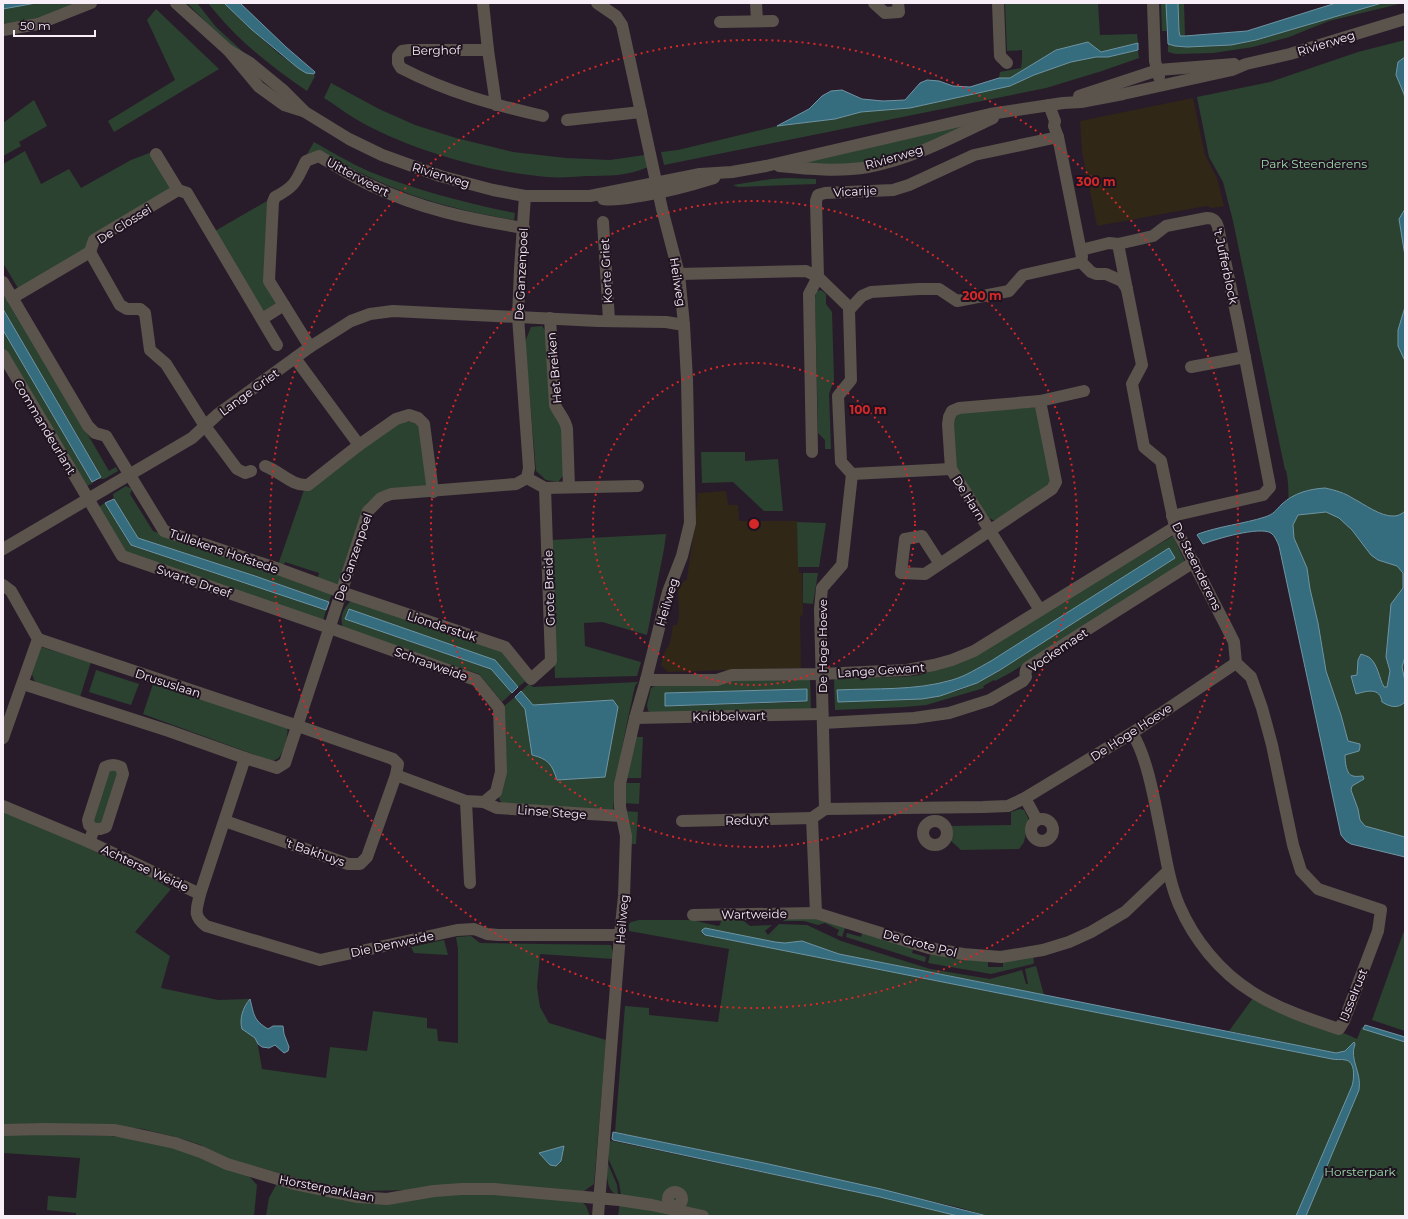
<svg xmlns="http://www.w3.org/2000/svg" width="1408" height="1219" font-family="Montserrat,sans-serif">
	<rect width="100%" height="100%" fill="#291c2a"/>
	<g fill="#302717">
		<path d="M1193 98 1205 155 1217 178 1224 206 1212 208 1206 206 1097 226 1082 152 1080 121Z"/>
		<path d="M726 491 728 505H738L739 521H797L799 573H802L803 615 800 616 801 668 668 672 661 665 664 653 670 643 673 625H677L679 617 678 587 687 579 694 530 698 493Z"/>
	</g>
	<g fill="#2b4230" fill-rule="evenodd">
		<path d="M36 3H75L51 15 13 23H3V9Z"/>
		<path d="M187 3H197L216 27 242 51H235Z"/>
		<path d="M208 3H224L251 29 279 54 306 73 313 74 315 76 307 91C270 66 235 38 208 3Z"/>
		<path d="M1005 3H1098L1100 35 1137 34 1138 43 1101 52 1088 42 1056 50 1010 78H999L1000 72 1021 68 1022 60V50L1007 51Z"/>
		<path d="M1161 3H1166L1167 31H1162Z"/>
		<path d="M1178 3H1184L1185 36H1180L1179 31Z"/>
		<path d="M1382 3H1403L1329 21 1289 37 1253 47 1213 53 1176 54 1168 52V44L1175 46 1187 47 1231 45 1256 40Z"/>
		<path d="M156 9 219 69 114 132 108 121 175 80 147 20Z"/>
		<path d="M1405 40V850L1358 838 1288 525C1288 506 1290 487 1286 470H1285L1233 221 1223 182 1209 157 1197 97 1270 82 1358 52Z"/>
		<path d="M1138 50 1139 58 1102 71 1046 88 664 165 661 152 678 150 777 126 835 119 861 112 910 108 1010 86 1034 75 1071 62 1096 57H1108Z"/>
		<path d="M331 83 379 109 415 125 456 138 513 152 566 158 610 160 645 155 648 167C628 176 608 176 586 176 573 177 559 178 547 177 486 172 406 149 354 118 344 112 334 104 324 98Z"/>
		<path d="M34 100 47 126 19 142 21 146 3 156V123Z"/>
		<path d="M991 115 950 137 867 165H774Z"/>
		<path d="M314 142C332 152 350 163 368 171 416 190 465 203 515 213L514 220C473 213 433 204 394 188 369 178 344 164 320 151L306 156Z"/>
		<path d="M25 151 41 184 69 169 81 188 131 160 152 152 171 187 85 249 18 288 3 263V164Z"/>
		<path d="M786 178 816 179V184L738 187 733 185 771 179Z"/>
		<path d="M267 201 269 202 277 302 263 312 215 231Z"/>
		<path d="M3 289 109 471 116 467 118 471 104 479H97L101 476 3 309Z"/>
		<path d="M821 290 826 294V304L832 312 834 380 829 394 831 449H825V440L818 433 815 299 816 291Z"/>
		<path d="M542 326 548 335 563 423 566 472 558 482 546 480 536 471 525 342 531 327Z"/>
		<path d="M3 330 92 482 93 483 85 487 3 347Z"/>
		<path d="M1035 407 1038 412 1051 478 1049 484 998 520H993L989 518 955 467 952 423 955 415 960 413Z"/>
		<path d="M400 422H413L420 428 427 489 374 498 367 503 363 509 337 587 317 581 319 573 285 562 283 566 278 565 304 490Z"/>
		<path d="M701 452H745V461L778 459 783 511H764L733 482 702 483Z"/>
		<path d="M126 486 132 489 130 494 153 531 332 593 329 602 255 576 138 538 114 499 113 494Z"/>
		<path d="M105 503 131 545 326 610 323 621 126 554 97 508Z"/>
		<path d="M797 522 826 523 819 567H798Z"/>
		<path d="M666 534 664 549 647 635 602 622 584 623 585 646 641 662 637 676 555 678 551 540Z"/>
		<path d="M1173 536 1185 562 1010 673 995 681 994 680 983 686 984 688 926 705 905 707 835 710 834 680 836 678 905 677 920 675 952 665ZM1169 548 1174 558 1000 670 977 683 957 691 922 699 838 690C875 688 916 691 952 680 966 676 978 668 991 661Z"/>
		<path d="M803 573H818L813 604 803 603Z"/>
		<path d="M352 600 502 651 527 680 518 687 495 660 348 610 345 619 491 669 512 693 502 702 479 674 343 628C339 616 344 607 352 600Z"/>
		<path d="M41 647 91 662 80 697 38 684 34 680 32 674Z"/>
		<path d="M96 670 139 684 131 705 89 692Z"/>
		<path d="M810 678 811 710 653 713 648 711 647 705 651 688 656 685 730 679ZM806 689 807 702 666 706 665 693Z"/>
		<path d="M638 682 635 686C626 727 617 768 613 810L503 803 500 801 499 797 503 707 515 697 525 709 532 755C548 759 552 764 557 779L613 701 533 705 521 691 529 684 533 687Z"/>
		<path d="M153 684 287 727C289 733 284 750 280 756 278 759 275 760 272 761L143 714Z"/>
		<path d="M632 737H643L641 778H624Z"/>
		<path d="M107 770H117L119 775 103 824 93 823Z"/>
		<path d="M624 783H640L639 804 622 803Z"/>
		<path d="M1020 809 1024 810 1029 820 1024 842 1019 849 961 850 951 841 950 826 1011 825V812Z"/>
		<path d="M3 810 63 833 99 854 122 861 171 889 135 932 170 956 161 988 218 1000 250 999 247 1002 241 1023V1027L257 1040 262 1069 326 1078 330 1047 367 1051 373 1011 427 1018V1028L437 1029 438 1041 458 1043V949L456 937 471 936 480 943 611 945 613 953V959L540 954 537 987 540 1007 549 1023 606 1040 594 1184 584 1191 414 1190 359 1191 343 1189 304 1180 218 1156 201 1145 183 1139 143 1129 111 1126 3 1124ZM564 1146 550 1165 540 1153Z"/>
		<path d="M623 811 638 812 636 844H628Z"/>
		<path d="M807 916 846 925 842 937 837 935 839 930 825 923 818 925 804 921H783L787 917Z"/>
		<path d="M726 918H740L750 926 772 925 765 931 768 935 779 924 807 925 841 941 930 969 990 979 1022 970 1026 984H1028L1025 969 1036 966 1044 995 839 954 802 941 785 943 775 942 705 928V935L1332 1059 1348 1061 1353 1053 1355 1044 1353 1043 1345 1051 1336 1053 1229 1031 1253 998 1306 1023 1346 1034 1357 1039 1362 1027 1405 1040V1216H987L961 1208 764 1163 615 1132 625 1006 649 1008V1015L718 1022 729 949 629 931V924L631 922 639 920H692L718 926 720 925 721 921Z"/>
		<path d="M1405 928V1031L1372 1020Z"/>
		<path d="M863 930 914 946 912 953 926 957 925 962 846 937 847 933 861 937Z"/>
		<path d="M444 940 448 955 414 953 411 947Z"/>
		<path d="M931 951 988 960V967H1003V960L1033 956 1034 962 1033 964 991 974 928 963Z"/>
		<path d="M3 1134 110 1136 141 1139 160 1143 247 1174 257 1185 254 1216H76V1213L47 1210 48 1196 76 1198 80 1158 3 1153Z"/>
		<path d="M608 1140 880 1197 958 1216H618L621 1195 619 1183 609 1160Z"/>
		<path d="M607 1161 617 1185 618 1195C605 1191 607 1172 607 1161Z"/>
		<path d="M276 1185 302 1187 342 1195 473 1191 582 1202 586 1206 590 1216H266L269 1198Z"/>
	</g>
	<g fill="#356d7e" stroke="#6f94a3">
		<path d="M3 3H36L3 9Z"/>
		<path d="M224 3H240L286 47 315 72 314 74 306 73 298 68 251 29Z"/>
		<path d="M1166 3H1178L1179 31 1180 36H1185L1247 31 1336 3H1382L1256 40 1231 45 1187 47 1175 46 1168 44Z"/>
		<path d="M1088 42 1101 52 1138 43V50L1108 57H1096L1071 62 1034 75 1010 86 910 108 861 112 835 119 777 126 809 109 822 96 831 91 842 90 862 99 883 101 905 100 920 83 927 80 939 81 953 86 970 87 999 78H1010L1056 50Z"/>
		<path d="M1405 57V99L1404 94 1396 75 1398 62Z"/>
		<path d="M1405 209V256L1399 219Z"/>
		<path d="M1405 307V361L1398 346V330Z"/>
		<path d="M3 309 101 477 92 482 3 330Z"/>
		<path d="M1325 488C1335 490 1345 493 1354 499 1364 504 1381 517 1394 516 1398 516 1402 514 1405 511V657L1402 667 1405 681V702C1398 709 1390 707 1382 702 1380 687 1367 691 1356 694L1351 676 1357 675 1358 660 1361 654C1363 655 1368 656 1370 658 1378 665 1379 678 1384 687H1387L1390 671 1386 657 1391 604 1403 588V573L1397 566 1378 560 1371 555 1352 530 1339 518 1326 512 1298 515 1293 525 1294 538 1307 568 1310 589 1318 623 1326 671 1341 715 1348 741 1360 744V747L1359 751 1345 755C1345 761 1346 775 1353 776 1357 777 1360 776 1363 776L1364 779 1352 786 1351 790 1358 809 1360 820 1365 826 1405 837V857L1351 844 1346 841 1341 835 1279 546C1277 541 1275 536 1271 533 1259 526 1216 539 1203 544L1197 535 1198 534C1220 526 1243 524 1265 517 1274 514 1275 511 1282 504 1294 493 1309 489 1325 488Z"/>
		<path d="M114 499 138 538 255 576 329 602 326 610 131 545 105 503Z"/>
		<path d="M1169 548 1175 558 1000 670 977 683 940 696 922 699 838 702 837 690C875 688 915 691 952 680 966 676 978 668 991 661Z"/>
		<path d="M349 609 495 660 518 687 512 693 491 669 345 619Z"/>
		<path d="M807 689V701L665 706V693Z"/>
		<path d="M521 691 533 705 613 700 618 707 605 777 557 780C552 764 548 759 532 755L525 709 515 697Z"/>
		<path d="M705 928 775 942 785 943 802 941 839 954 1336 1053 1345 1051 1354 1042 1355 1044C1349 1060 1362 1072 1359 1090L1306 1216H1296L1352 1086C1354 1079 1356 1061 1345 1060 1341 1059 1336 1060 1332 1059L705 935 702 932V930Z"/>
		<path d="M250 999C254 1014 253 1020 268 1029L273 1026H283L284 1034 289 1047 288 1051 284 1053 275 1045 269 1048 262 1047 258 1044 255 1038 242 1029C239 1019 243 1007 250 999Z"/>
		<path d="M1365 1025 1405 1037V1042L1363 1029Z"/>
		<path d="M613 1132 764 1163 881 1189 987 1216H958L880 1197 613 1140 612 1139Z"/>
		<path d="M564 1146 561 1161 556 1166 550 1165 539 1153Z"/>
	</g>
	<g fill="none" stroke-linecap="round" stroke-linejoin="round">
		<g stroke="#5a544d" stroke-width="12">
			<path d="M176 3 228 50 259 87 284 105 303 111"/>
			<path d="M483 3 488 50"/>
			<path d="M597 3 616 16 622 25 662 209 679 274 684 325 687 380 690 523 682 556 668 592 646 680 635 718 620 784V807L626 836 624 896 620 935 598 1216"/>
			<path d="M756 3 757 21"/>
			<path d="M874 3 885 13 899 12 898 3"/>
			<path d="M998 3 1000 56 1007 63"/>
			<path d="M1153 3 1155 61 1159 77"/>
			<path d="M720 22 773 21"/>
			<path d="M3 30 38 24 91 3"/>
			<path d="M228 50 250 63 284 91 305 112 349 139 382 155 418 168 440 176 493 190 525 196H590L700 174 732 172 766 166 990 114 1063 103 1081 102 1123 94 1232 70 1246 64 1290 54 1405 19"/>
			<path d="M1079 96 1158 70 1234 64"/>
			<path d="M496 105 488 50H409L402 51 398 56V63L401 68C447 92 494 105 543 116"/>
			<path d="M1049 105 1055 121 1054 126 1058 137 1082 257 1081 262 1091 272 1096 274H1106L1122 281 1127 289"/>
			<path d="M567 120 641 112"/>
			<path d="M156 154 178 190"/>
			<path d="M779 166C808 169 839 172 868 167 912 159 953 137 993 118"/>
			<path d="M525 196 520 269 518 317 529 468 527 478 516 484 391 494 381 498 368 511 285 763 277 768 245 758 200 894C197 909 192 915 206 926L320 960 457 930 474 929 487 934 498 935H620"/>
			<path d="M603 199C615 201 628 198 640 196 665 192 689 186 714 178"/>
			<path d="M603 222 609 320"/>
			<path d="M1118 244 1142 365 1132 384 1144 447 1161 461 1175 527 1226 626 1234 642 1236 663"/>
			<path d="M1081 250 1109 243 1118 244 1153 236 1166 226 1207 218C1213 218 1216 220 1218 227L1239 327 1270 487 1263 495 1172 516"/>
			<path d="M90 252 120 305 127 309H140L145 313 150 350 166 364 205 426 237 469 245 473 251 471"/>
			<path d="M679 274 806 271 818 277 816 201 818 195 825 193 893 190 909 185 974 155 1058 137"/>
			<path d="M3 282 88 426 95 433 106 436 164 531 273 567 341 592 505 647 531 679 551 661 545 488"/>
			<path d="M12 298 90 252 94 240 178 190 187 193 277 345"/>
			<path d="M550 318 555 405C559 414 566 420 567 429L569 487"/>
			<path d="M262 319 284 305"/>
			<path d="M310 347 269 281 273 202 275 197C296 186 296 181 306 161L319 156C336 166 353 177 370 185 420 209 469 219 524 228"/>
			<path d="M3 355 122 556 330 628 476 680 499 708 501 772 496 792 484 802 466 801 396 775 398 764 393 759 298 726 38 639"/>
			<path d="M295 358 359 445"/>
			<path d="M1191 367 1245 357"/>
			<path d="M812 452 809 294 818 277 850 308"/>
			<path d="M265 466C280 471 291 486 308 485L359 445 396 419 409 415 418 418 424 424 433 492"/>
			<path d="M852 474 951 469"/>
			<path d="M527 478 545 488 638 486"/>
			<path d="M3 549 192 438 218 414 310 347 351 321 370 314 393 311 598 321 666 322 684 325"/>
			<path d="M940 564 922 536 905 539 901 573 925 574 1052 489 1056 482 1040 401"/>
			<path d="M3 585 11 591 38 639 3 738"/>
			<path d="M1040 610 951 469 948 424 949 417 952 411 959 408 1040 401 1084 391"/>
			<path d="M646 680H717L732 675 821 674 907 670 934 665 952 660 974 651 1175 527"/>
			<path d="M23 684 169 731 245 758"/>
			<path d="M635 718 822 714"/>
			<path d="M823 723 914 718 949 713 990 700 1023 681 1026 677C1025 673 1025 670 1028 667L1194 562"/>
			<path d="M1132 733C1146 754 1154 797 1159 823 1165 850 1168 879 1179 905 1194 940 1220 972 1252 992 1279 1009 1309 1019 1339 1029L1344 1021 1378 931 1381 910 1318 889 1301 871 1293 845 1272 745 1262 708 1251 677 1236 663"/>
			<path d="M1025 798 1037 820"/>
			<path d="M466 801 470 883"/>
			<path d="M484 802 497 808 621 816"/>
			<path d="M3 806 89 842 200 894"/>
			<path d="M825 809 820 609 822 588 842 565 852 474 841 462 838 396 851 380 849 310 862 296 871 292 919 289H939L957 301 1009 291 1023 275 1081 262"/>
			<path d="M812 818 825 809 983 807 1008 806 1025 798 1132 733 1236 663"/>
			<path d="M812 818 816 913"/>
			<circle cx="1042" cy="830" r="11"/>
			<path d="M225 821 348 864H360L367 857 396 775"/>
			<path d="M682 821 812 818"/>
			<circle cx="935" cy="833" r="12"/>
			<path d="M89 842 94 829 89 825 88 820 105 767C111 764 115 764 121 767L123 774 106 827 100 829H94"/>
			<path d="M693 915 816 913 929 948 963 954 1001 957 1043 950 1069 942 1091 932 1125 912 1168 871"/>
			<path d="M3 1130 44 1129 114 1130 148 1137 175 1143 201 1152 227 1164 295 1184 358 1197 387 1199 434 1191 462 1189H494L619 1200 652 1205 703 1216"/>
			<circle cx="675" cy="1199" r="7"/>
		</g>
	</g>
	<g fill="none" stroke="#d62828" stroke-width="2" stroke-dasharray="2 4">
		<circle cx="754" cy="524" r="161"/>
		<circle cx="754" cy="524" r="323"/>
		<circle cx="754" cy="524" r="484"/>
	</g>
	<g text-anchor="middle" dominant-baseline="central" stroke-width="4" stroke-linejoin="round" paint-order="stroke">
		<g font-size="12" fill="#f7eef8" stroke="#1f1320">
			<text transform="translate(1326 43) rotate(-17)">Rivierweg</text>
			<text transform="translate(436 50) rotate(-1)">Berghof</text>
			<text transform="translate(894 157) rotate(-16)">Rivierweg</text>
			<text transform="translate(441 175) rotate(17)">Rivierweg</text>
			<text transform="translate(358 177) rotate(28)">Uitterweert</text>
			<text transform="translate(855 191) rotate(-3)">Vicarije</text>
			<text transform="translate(124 224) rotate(-32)">De Clossei</text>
			<text transform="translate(1226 266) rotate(78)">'t Jufferblock</text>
			<text transform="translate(606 271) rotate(-93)">Korte Griet</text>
			<text transform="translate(521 274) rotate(-87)">De Ganzenpoel</text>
			<text transform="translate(678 282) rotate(81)">Heilweg</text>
			<text transform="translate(554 368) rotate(-95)">Het Breiken</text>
			<text transform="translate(249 392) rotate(-36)">Lange Griet</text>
			<text transform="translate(45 427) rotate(59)">Commandeurlant</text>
			<text transform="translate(969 498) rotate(58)">De Harn</text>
			<text transform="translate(224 551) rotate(19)">Tullekens Hofstede</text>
			<text transform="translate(353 557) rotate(-71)">De Ganzenpoel</text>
			<text transform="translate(1197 566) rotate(64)">De Steenderens</text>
			<text transform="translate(194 581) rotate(19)">Swarte Dreef</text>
			<text transform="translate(549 588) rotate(-92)">Grote Breide</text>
			<text transform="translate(667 602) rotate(-73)">Heilweg</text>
			<text transform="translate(442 626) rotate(18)">Lionderstuk</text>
			<text transform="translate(822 646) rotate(-90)">De Hoge Hoeve</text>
			<text transform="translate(1058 650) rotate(-34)">Vockemaet</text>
			<text transform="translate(431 664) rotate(20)">Schraaweide</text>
			<text transform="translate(881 670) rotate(-4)">Lange Gewant</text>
			<text transform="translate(168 683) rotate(18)">Drususlaan</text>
			<text transform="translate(729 716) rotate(-1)">Knibbelwart</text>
			<text transform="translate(1131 732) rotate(-33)">De Hoge Hoeve</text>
			<text transform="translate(552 812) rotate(4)">Linse Stege</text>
			<text transform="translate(747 820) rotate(-1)">Reduyt</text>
			<text transform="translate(315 852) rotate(19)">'t Bakhuys</text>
			<text transform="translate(145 868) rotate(25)">Achterse Weide</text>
			<text transform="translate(754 914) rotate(-1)">Wartweide</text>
			<text transform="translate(622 919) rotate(-85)">Heilweg</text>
			<text transform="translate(920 943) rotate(15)">De Grote Pol</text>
			<text transform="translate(392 944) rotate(-12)">Die Denweide</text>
			<text transform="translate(1353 995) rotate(-68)">IJsselrust</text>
			<text transform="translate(327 1188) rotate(11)">Horsterparklaan</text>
		</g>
		<g font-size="12" fill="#9dddab" stroke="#1f1320">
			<text x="1314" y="163">Park Steenderens</text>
			<text x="1360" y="1171">Horsterpark</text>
		</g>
	</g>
	<circle cx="754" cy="524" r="6" fill="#d62828" stroke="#1f1320" stroke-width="2"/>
	<g font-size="12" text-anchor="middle" font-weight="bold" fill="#d62828" stroke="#1f1320" stroke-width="4" stroke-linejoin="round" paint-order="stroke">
		<text x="1096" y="186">300 m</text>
		<text x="982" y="300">200 m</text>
		<text x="868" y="414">100 m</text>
	</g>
	<rect width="1408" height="1219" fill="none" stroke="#f7eef8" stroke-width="8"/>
	<path d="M14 30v6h81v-6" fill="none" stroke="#f7eef8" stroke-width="2"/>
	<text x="20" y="30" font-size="12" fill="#f7eef8" stroke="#1f1320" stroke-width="3" paint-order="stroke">50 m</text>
</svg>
